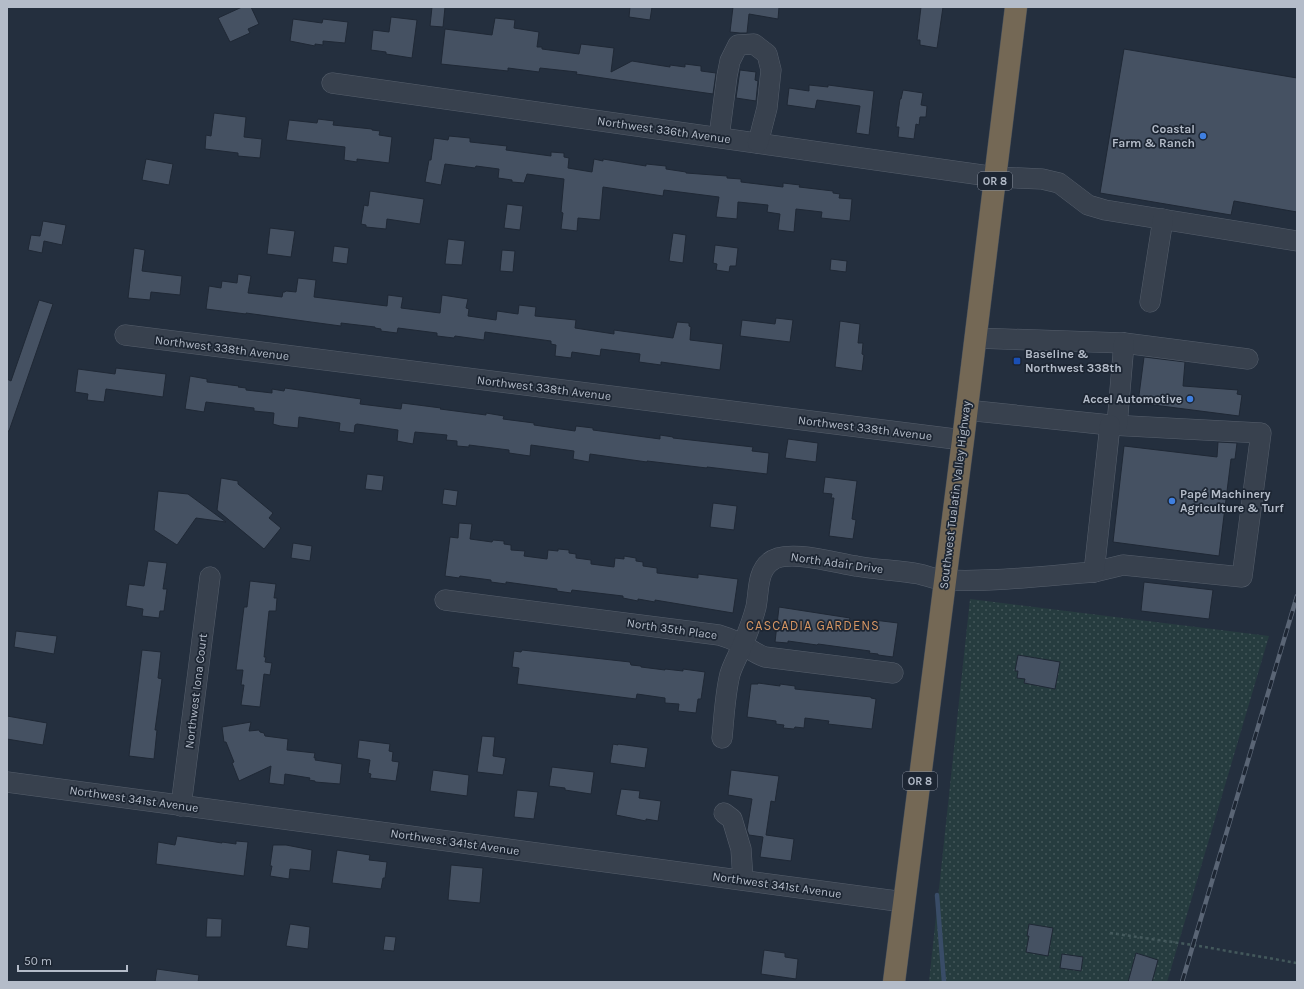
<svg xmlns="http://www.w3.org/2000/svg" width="1304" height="989" font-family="Karla,sans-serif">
	<defs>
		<pattern id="grass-dots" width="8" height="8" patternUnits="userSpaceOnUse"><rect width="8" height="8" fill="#263c3f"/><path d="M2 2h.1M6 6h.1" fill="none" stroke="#435659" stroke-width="1.8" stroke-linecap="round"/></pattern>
	</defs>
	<rect width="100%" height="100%" fill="#242f3e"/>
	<path fill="url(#grass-dots)" d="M970 599 1269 636 1167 982H929Z"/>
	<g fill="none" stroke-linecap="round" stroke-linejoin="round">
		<path stroke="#394c67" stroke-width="4.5" d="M937 895 944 982"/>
	</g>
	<g fill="#455162" stroke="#1f2835">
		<path d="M242 7H251L259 24 248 29 250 33 230 42 218 18Z"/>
		<path d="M432 7H445L443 27 430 26Z"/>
		<path d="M630 7H652L650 20 629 17Z"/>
		<path d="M733 7H779L778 19 749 14 747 33H740L730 32Z"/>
		<path d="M921 7H943L937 48 920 45V40H917Z"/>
		<path d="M391 17 417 20 412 58 386 54V52L371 50 373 30 389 32Z"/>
		<path d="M495 18 515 20 514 28 539 32 537 47H542V49L579 54 581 44 614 48 611 72 632 61 670 67V65L685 67V64L701 66V71L716 73 713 94 671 88 576 74 577 72 540 68 539 72 508 68V71L441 64 445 29 492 35Z"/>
		<path d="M293 19 322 23 323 19 348 22 345 43 323 41V45L315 44V46L290 41Z"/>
		<path d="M1124 49 1297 78V212L1234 201 1231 215 1100 193Z"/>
		<path d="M740 70 756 72 755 80 758 81 756 101 736 98Z"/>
		<path d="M809 85 828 87V85L874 91 869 135 856 133 860 106 817 100 815 109 787 105 789 88 809 91Z"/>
		<path d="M903 90 923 93 921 105 927 106 926 117H920L919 125 916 124 914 139 898 137 899 127H896L900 99H901Z"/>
		<path d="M214 113 246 117 244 137 262 139 260 158 238 156V153L205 149 206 135 211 136Z"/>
		<path d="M318 119 334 121 333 125 372 129V130L380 131 379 135 392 137 389 163 357 159V162L344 160 345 147 286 140 289 120 317 123Z"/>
		<path d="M449 136 470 138V142L507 146 506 150 551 156V152L564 153V157L569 158 568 168 592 172 594 159 603 161V159L646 166V164L666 166V169L686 172V173L727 176V178L741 179V182L783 187V183L800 185 799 187 833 191V193L840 194 839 198 852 199 850 221 821 218 822 212 796 209 794 232 778 230 780 214 767 212 768 205 738 202 737 219 716 217 719 197 664 190 663 196 603 187 600 220 578 218 577 231 561 229 563 213 561 212 564 179 527 174 524 183 512 182V180L498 178 499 169 476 166 475 168 445 164 441 185 425 182 429 160H431L434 138 448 140Z"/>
		<path d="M146 159 173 164 169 185 142 180Z"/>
		<path d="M370 191 424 199 420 224 387 219 386 229 366 227V225L361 224 364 205 368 206Z"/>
		<path d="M507 204 523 206 520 230 504 228Z"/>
		<path d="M43 221 66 225 62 245 44 241 42 253 28 250 31 235 40 236Z"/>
		<path d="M270 228 295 231 291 257 267 254Z"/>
		<path d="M673 233 686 235 683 263 669 261Z"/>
		<path d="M448 239 465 241 462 265 445 264Z"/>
		<path d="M715 245 738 248 736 266H730L729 272 716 270 717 264 713 263Z"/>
		<path d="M334 246 349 248 347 264 332 262Z"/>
		<path d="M134 248 145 250 142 271 182 276 180 295 151 292 150 300 128 298Z"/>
		<path d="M502 250 515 251 513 272 500 271Z"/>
		<path d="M831 259 847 261 846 272 830 270Z"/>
		<path d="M238 274 251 276 248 293 282 297 283 292H285L286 291 296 292 298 278 316 280 314 297 387 306 388 295 403 297 401 308 440 313 442 295 468 299 466 308 469 309 468 316 496 320 497 311 518 314 519 305 536 307 535 316 576 320 575 328 614 334V330L673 338 677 322 689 323V326L691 327 690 340 723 344 720 370 661 362V365L639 362 640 354 601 349 600 356 572 352 571 358 555 356 556 345 551 344V341L485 332 484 340 455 336 454 338 437 336V333L398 328 397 333 381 331V329L375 328V327L341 323V326L311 322 246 313V314L206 309 209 286 221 288 222 281 237 283Z"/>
		<path d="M39 300 53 304 9 431H7V379L11 381Z"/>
		<path d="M776 318 793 320 790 342 740 336 742 320 775 324Z"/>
		<path d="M840 321 860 324 858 343H863L862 354 864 355 862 371 835 367Z"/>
		<path d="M1144 357 1185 362 1183 386 1238 390 1237 394 1242 395 1239 416 1138 403Z"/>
		<path d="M116 368 166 374 163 397 106 389 104 402 87 400 88 394 75 392 78 369 115 374Z"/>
		<path d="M190 376 207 379V382L239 386 238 387 246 388V390L272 393V389L284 391 285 388 361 399 360 404 401 409 402 403 441 408 440 409 486 415V413L504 416 503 419 534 423V425L575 431 576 426 593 428V430L660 439V435L673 437V438L753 447 752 451 769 453 767 474 707 467V468L647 461V462L590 454 589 462 573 459 574 451 531 445 530 456 509 453V450L469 445V447L457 446V441L446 440 447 435 415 432 413 444 397 441 398 430 357 424 355 425 354 433 339 431 340 423 299 417 298 428 280 426 273 424 274 413 254 411V408L206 402 204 412 185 409Z"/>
		<path d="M788 439 818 443 816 462 785 458Z"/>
		<path d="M1218 442 1237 443 1235 459H1231L1219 556 1113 542 1124 446 1217 457Z"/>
		<path d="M367 474 384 476 382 491 365 489Z"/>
		<path d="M825 477 857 481 852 519 856 520 853 539 829 536 834 498H831L832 494 823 493Z"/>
		<path d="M221 478 238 481V484L273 513 269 518 281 528 264 549 217 510Z"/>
		<path d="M444 489 458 491 456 506 442 504Z"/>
		<path d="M158 491 188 494 226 522 196 518 177 545 154 530Z"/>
		<path d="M713 503 737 506 734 530 710 527Z"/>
		<path d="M459 523 472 524 470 539 492 542 493 540 504 541V544L511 545V550L525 551 524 556 547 559 548 550 558 551V549L569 550V553L576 554V558L591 560V564L614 567 615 558 624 559V556L636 558V561L643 562V566L657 568V573L698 578V574L738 579 733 613 655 600V602L638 599V601L623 598V596L572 590 571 593 557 591V589L506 582V584L491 582V580L460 576 459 578 445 576 450 537 458 538Z"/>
		<path d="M293 543 312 546 310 561 291 558Z"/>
		<path d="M148 561 167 563 163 589H167L164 611H160L159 618 142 616 143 609 126 606 129 584 144 586Z"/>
		<path d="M250 581 276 584 274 598H277L276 611H269L264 657H266L265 662 272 663 270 675 264 674 260 707 241 705 244 685H241L243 670H236L244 607H247Z"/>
		<path d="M1144 582 1213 590 1209 619 1141 611Z"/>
		<path d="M779 607 850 618 849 622 873 625 874 620 898 623 893 657 878 655V654L869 653 870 651 818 644 817 645 788 641V643L775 642Z"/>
		<path d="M16 631 57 636 54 654 14 647Z"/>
		<path d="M142 650 161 652 158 678 162 679 155 730H157L154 759 129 756Z"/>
		<path d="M522 650 630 662 631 665 641 666V667L665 670V669L683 671V669L705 672 701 699H698L696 713 678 711 679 704 665 703V698L637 694 636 699 517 684 519 668 512 667 514 651 521 652Z"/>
		<path d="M1018 655 1060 662 1055 689 1024 683 1025 679 1017 678 1018 671H1015Z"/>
		<path d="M758 683 780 686V684L795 686V689L871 697V698L876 699 872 729 828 724 829 721 805 718 804 728 795 727 794 729 783 728 784 725 776 724V721L747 717 751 684H758Z"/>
		<path d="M7 716 47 723 43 745 7 739Z"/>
		<path d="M251 722 249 731 259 730 260 732 264 733 265 736 288 739 287 750 315 753 314 758H316L315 760 342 764 340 784 315 782V781L309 780 310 778 285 774 284 785 269 783 271 766 239 781 232 763 234 762 226 742H224L222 727Z"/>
		<path d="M482 736 495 737 493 756 506 758 503 775 477 772Z"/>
		<path d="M359 740 390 744 389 751 393 752 392 761 399 762 396 781 370 778 371 774 368 773 370 760 357 758Z"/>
		<path d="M613 744 618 745V744L648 748 645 768 610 763Z"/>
		<path d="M552 767 594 772 591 794 565 790V788L549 786Z"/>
		<path d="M433 770 469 775 467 796 430 791Z"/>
		<path d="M731 770 779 776 775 802 771 801 766 835 794 839 791 861 760 857 763 837 749 835 747 830 752 799 728 795Z"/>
		<path d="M621 789 640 791 639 798 661 801 658 821 646 819V821L616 815Z"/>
		<path d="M517 790 538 792 534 819 514 817Z"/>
		<path d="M177 836 222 843V842L236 844V841L248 842 244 876 156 864 158 842 175 845Z"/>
		<path d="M273 845H286L312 850 310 871 290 869 289 879 270 876 272 866H270Z"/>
		<path d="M337 850 370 855 369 860 387 862 385 878H383L381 889 332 883Z"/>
		<path d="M451 865 483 868 480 903 448 900Z"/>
		<path d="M207 918 222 919 221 937H206Z"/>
		<path d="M290 924 310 927 308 949 286 946Z"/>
		<path d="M1029 924 1053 928 1048 956 1026 952 1029 936H1027Z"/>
		<path d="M385 936 396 937 394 951 383 950Z"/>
		<path d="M764 950 785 953V957L798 959 796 979 761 974Z"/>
		<path d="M1136 953 1158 960 1152 982H1128Z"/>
		<path d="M1062 954 1083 957 1081 971 1060 968Z"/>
		<path d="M157 969 199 975 198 982H155Z"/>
	</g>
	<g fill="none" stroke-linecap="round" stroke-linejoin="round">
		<defs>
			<g id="minor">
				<path d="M332 83 996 177 1042 179 1059 183 1088 205 1105 210 1297 241"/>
				<path d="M719 137 727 76 730 61 738 45 754 44 767 54 771 70 767 108 758 143"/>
				<path d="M1150 302 1163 219"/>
				<path d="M125 335 963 440"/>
				<path d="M975 338 1124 343 1248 359"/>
				<path d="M966 410 1110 425 1261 433 1242 577 1123 565 1094 572"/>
				<path d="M1117 425 1124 343"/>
				<path d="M445 600 719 635C729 638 739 642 748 648 754 652 759 655 765 657L893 673"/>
				<path d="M722 738C724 718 725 694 730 674 733 664 739 654 743 644 748 632 753 619 756 607 759 592 757 572 770 562 786 548 836 563 856 566 877 570 898 570 919 574 928 576 936 580 945 580 995 582 1044 576 1094 572L1110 425"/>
				<path d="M7 782 904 902"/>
				<path d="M181 806 210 577"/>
				<path d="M724 813 732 819 741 849 743 880"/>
			</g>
			<path id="highway" d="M894 982 963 440 1016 7"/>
		</defs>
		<use href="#minor" stroke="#565f6c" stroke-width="21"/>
		<use href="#highway" stroke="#434c59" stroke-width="23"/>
		<path stroke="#44595c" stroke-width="2.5" stroke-dasharray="3 3" stroke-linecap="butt" d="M1110 933 1193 945 1297 963"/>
		<use href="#minor" stroke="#38414e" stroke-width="20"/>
		<use href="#highway" stroke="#746855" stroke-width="22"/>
		<defs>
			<path id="rail" d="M1182 982 1297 596"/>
		</defs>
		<use href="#rail" stroke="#5a6575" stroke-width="4.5"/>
		<use href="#rail" stroke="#1d2633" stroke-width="3" stroke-dasharray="9" stroke-linecap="butt"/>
	</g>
	<g fill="#3f7fe0" stroke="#1d2633" stroke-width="1.5">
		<circle cx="1203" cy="136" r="4"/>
		<circle cx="1190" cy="399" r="4"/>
		<circle cx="1172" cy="501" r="4"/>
	</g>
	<rect fill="#1a4fb4" stroke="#1d2633" stroke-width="1.5" x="1013" y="357" width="8" height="8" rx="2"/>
	<g text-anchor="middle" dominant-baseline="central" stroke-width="3.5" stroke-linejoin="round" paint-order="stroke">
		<g fill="#1d2633" stroke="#878f9c" stroke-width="1">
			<rect x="978" y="172" width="34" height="18" rx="3"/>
			<rect x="903" y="772" width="34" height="18" rx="3"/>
		</g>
		<g font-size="11" font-weight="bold" fill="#b4bcc9">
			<text x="995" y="181">OR 8</text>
			<text x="920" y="781">OR 8</text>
		</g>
		<g font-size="12" font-weight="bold" fill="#b4bcc9" stroke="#1d2633" text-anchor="end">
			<text x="1195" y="129">Coastal<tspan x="1195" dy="14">Farm &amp; Ranch</tspan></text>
			<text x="1025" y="354" text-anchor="start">Baseline &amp;<tspan x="1025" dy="14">Northwest 338th</tspan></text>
			<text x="1182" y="399">Accel Automotive</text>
			<text x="1180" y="494" text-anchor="start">Papé Machinery<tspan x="1180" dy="14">Agriculture &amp; Turf</tspan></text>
		</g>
		<g font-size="12" fill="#b4bcc9" stroke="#1d2633">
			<text transform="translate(664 130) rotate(8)">Northwest 336th Avenue</text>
			<text transform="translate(222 348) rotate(7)">Northwest 338th Avenue</text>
			<text transform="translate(544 388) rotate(7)">Northwest 338th Avenue</text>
			<text transform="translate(865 428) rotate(7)">Northwest 338th Avenue</text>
			<text transform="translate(955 495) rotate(-83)">Southwest Tualatin Valley Highway</text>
			<text transform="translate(837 563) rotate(8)">North Adair Drive</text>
			<text transform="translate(672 629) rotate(8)">North 35th Place</text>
			<text transform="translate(196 691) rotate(-83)">Northwest Iona Court</text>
			<text transform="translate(134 799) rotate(8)">Northwest 341st Avenue</text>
			<text transform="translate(455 842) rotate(8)">Northwest 341st Avenue</text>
			<text transform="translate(777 885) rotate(8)">Northwest 341st Avenue</text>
		</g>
		<g font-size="13" letter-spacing="1" fill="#d59563" stroke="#1d2633">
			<text x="813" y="625">CASCADIA GARDENS</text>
		</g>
	</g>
	<rect width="1304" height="989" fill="none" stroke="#b4bcc9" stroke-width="16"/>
	<path d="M18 965v6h109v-6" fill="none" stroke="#b4bcc9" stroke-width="2"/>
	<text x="24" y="965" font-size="12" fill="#b4bcc9" stroke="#1d2633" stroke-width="3" paint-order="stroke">50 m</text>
</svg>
